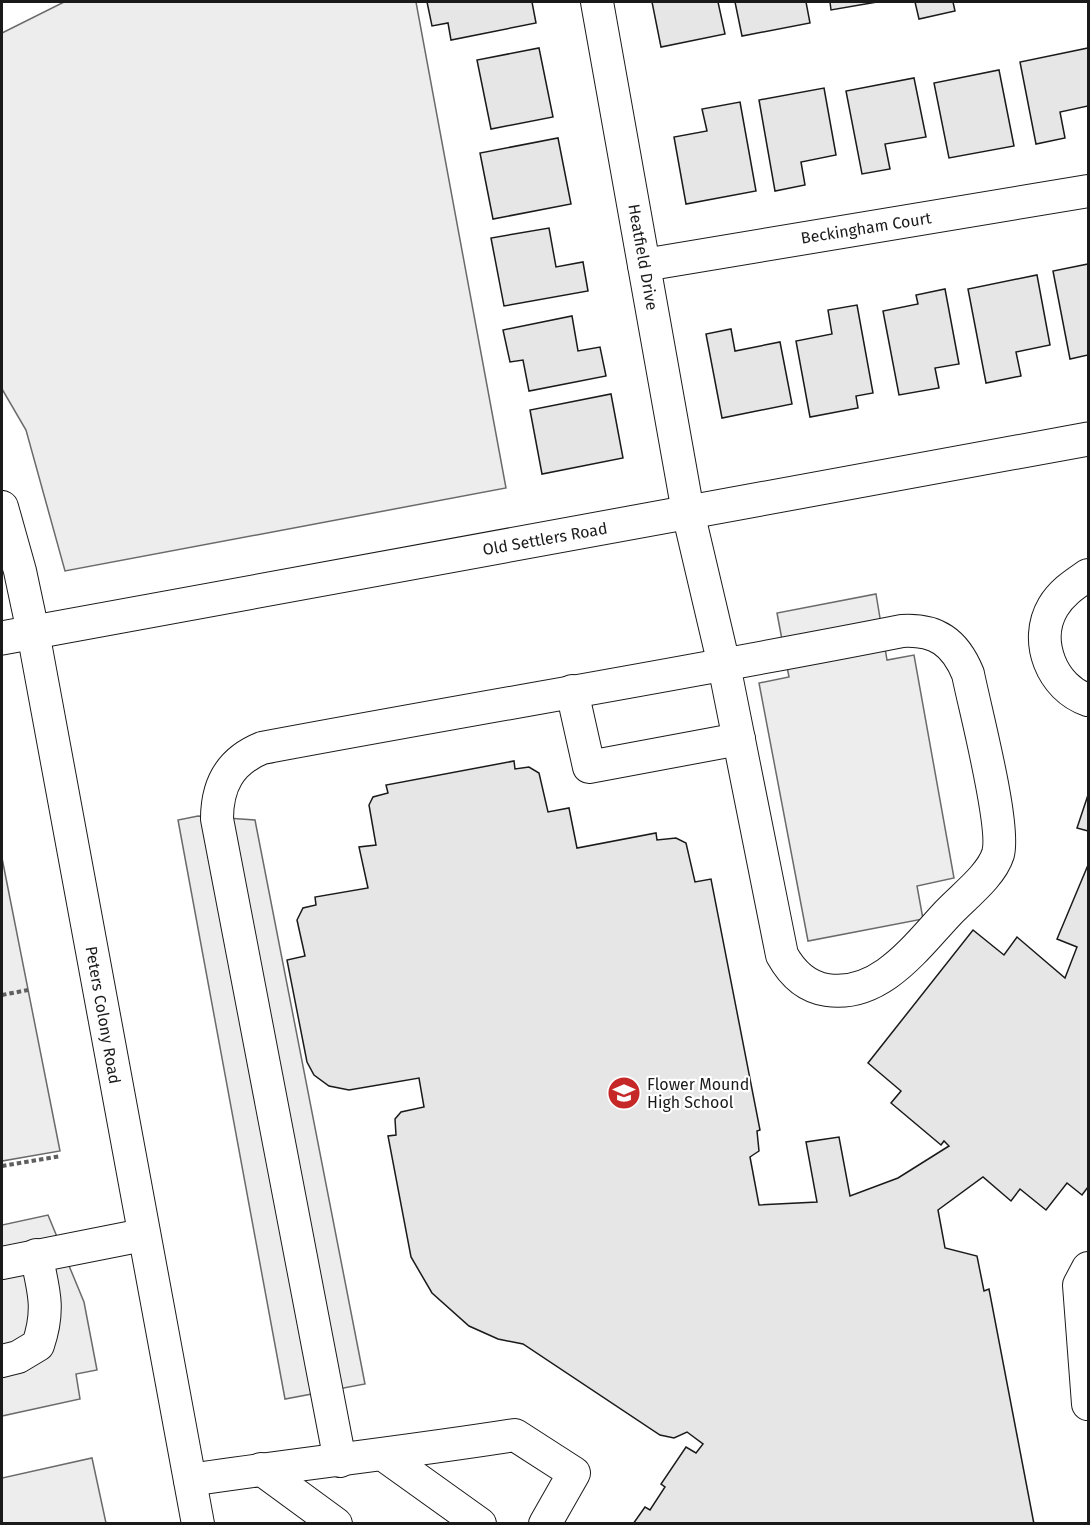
<svg xmlns="http://www.w3.org/2000/svg" width="1090" height="1525" font-family="'Fira Sans',sans-serif">
	<rect width="100%" height="100%" fill="#fff"/>
	<g fill="#ededed" stroke="#6a6a6a" stroke-width="1.5">
		<path d="M64 2H416L506 488 65 571 26 430 2 389V33Z"/>
		<path d="M876 594 887 660 914 655 954 878 917 886 923 919 808 941 759 683 789 677 777 613Z"/>
		<path d="M198 816 255 820 365 1384 285 1399 178 820Z"/>
		<path d="M2 858 60 1151 2 1161Z"/>
		<path d="M48 1215 84 1302 97 1370 76 1374 80 1399 2 1416V1225Z"/>
		<path d="M92 1458 106 1523H2V1478Z"/>
	</g>
	<g fill="#e6e6e6" stroke="#1a1a1a" stroke-width="1.5">
		<path d="M427 2H532L536 23 451 40 448 23 432 26Z"/>
		<path d="M652 2H718L725 34 661 47Z"/>
		<path d="M735 2H806L810 23 742 36Z"/>
		<path d="M830 2H877L831 10Z"/>
		<path d="M915 2H953L955 11 919 19Z"/>
		<path d="M539 48 553 117 491 129 477 60Z"/>
		<path d="M1088 48V106L1060 112 1065 138 1036 144 1020 62Z"/>
		<path d="M999 70 1014 146 949 158 934 83Z"/>
		<path d="M914 78 926 137 885 144 890 169 862 174 846 91Z"/>
		<path d="M824 88 836 155 801 162 805 185 775 191 759 100Z"/>
		<path d="M740 102 756 191 686 204 674 137 707 131 702 109Z"/>
		<path d="M558 138 571 204 493 219 480 153Z"/>
		<path d="M549 228 556 267 583 262 588 291 504 306 491 238Z"/>
		<path d="M1088 264V355L1070 359 1053 271Z"/>
		<path d="M1037 275 1050 345 1016 352 1021 376 986 383 968 289Z"/>
		<path d="M945 289 959 364 935 368 939 388 899 395 883 311 918 304 916 295Z"/>
		<path d="M857 305 873 393 856 396 858 408 810 417 796 341 832 334 828 310Z"/>
		<path d="M572 316 578 351 600 347 606 376 529 391 523 360 510 362 503 330Z"/>
		<path d="M731 329 735 351 780 342 792 404 722 418 706 334Z"/>
		<path d="M611 394 623 458 542 474 530 410Z"/>
		<path d="M514 761 515 769 529 767 539 773 548 812 569 808 577 848 656 833 657 840 676 838 686 843 695 882 711 879 760 1130 757 1131 759 1151 750 1157 759 1205 817 1202 806 1142 839 1137 850 1196 898 1178 949 1146 944 1141 941 1145 891 1103 901 1091 868 1063 973 930 1004 955 1017 937 1065 978 1077 947 1057 939 1088 865V1187L1082 1195 1067 1183 1046 1210 1020 1189 1011 1201 983 1177 938 1210 945 1248 977 1256 984 1291 989 1289 1034 1524H633L645 1507 650 1510 665 1487 661 1484 686 1447 696 1453 703 1444 687 1432 674 1438 660 1435 523 1344 498 1339 469 1326 432 1293 411 1257 388 1136 396 1135 395 1119 401 1112 424 1107 419 1078 349 1090 329 1086 314 1075 307 1062 287 960 305 956 297 920 303 908 316 905 315 897 368 888 359 847 376 845 369 805 373 797 388 793 386 785Z"/>
		<path d="M1088 795V831L1077 828Z"/>
	</g>
	<g fill="none" stroke-linecap="round" stroke-linejoin="round">
		<defs>
			<g id="minor">
				<path d="M644 265 1088 191"/>
				<path d="M2 507 20 571 33 632 198 1524"/>
				<path d="M1088 575C1075 584 1062 592 1053 607 1033 641 1052 688 1088 700"/>
				<path d="M572 691 589 767 739 739"/>
				<path d="M2 1263 143 1235"/>
				<path d="M1088 1268 1079 1285 1088 1404"/>
				<path d="M2 1361 18 1357 38 1345C50 1310 44 1291 36 1255"/>
				<path d="M385 1456 480 1524"/>
				<path d="M340 1461 217 819C217 785 230 761 262 748 475 708 689 673 902 631 936 629 955 642 968 674 975 709 1006 826 998 854 991 876 964 896 948 913 916 947 880 998 827 990 806 987 792 973 782 955L724 665 688 512 597 2"/>
				<path d="M261 1469 336 1524"/>
				<path d="M190 1480C298 1464 407 1452 515 1435L574 1473 545 1524"/>
			</g>
			<path id="major" d="M2 638 1088 439"/>
		</defs>
		<use href="#minor" stroke="#1a1a1a" stroke-width="34"/>
		<use href="#major" stroke="#1a1a1a" stroke-width="35"/>
		<g stroke="#5f5f5f" stroke-width="4" stroke-dasharray="4.5 3" stroke-linecap="butt">
			<path d="M2 995 28 990"/>
			<path d="M2 1166 61 1156"/>
		</g>
		<use href="#minor" stroke="#fff" stroke-width="32"/>
		<use href="#major" stroke="#fff" stroke-width="33"/>
	</g>
	<defs>
		<symbol id="school-disc" viewBox="-11 -11 22 22"><circle r="9.5" fill="#c62828" stroke="#fff"/><path d="M0-5L7-2L0 1L-7-2ZM-4 1L0 2.5L4 1V4Q0 6-4 4Z" fill="#fff"/></symbol>
	</defs>
	<g fill-rule="evenodd">
		<use href="#school-disc" x="605" y="1074" width="38" height="38"/>
	</g>
	<g text-anchor="middle" dominant-baseline="central" stroke-width="4.5" stroke-linejoin="round" paint-order="stroke">
		<g font-size="16" fill="#1a1a1a" stroke="#fff">
			<text transform="translate(866 228) rotate(-9)">Beckingham Court</text>
			<text transform="translate(643 257) rotate(80)">Heatfield Drive</text>
			<text transform="translate(545 539) rotate(-10)">Old Settlers Road</text>
			<text transform="translate(103 1015) rotate(80)">Peters Colony Road</text>
		</g>
		<g font-size="16" fill="#1a1a1a" stroke="#fff" text-anchor="start">
			<text x="647" y="1084">Flower Mound<tspan x="647" dy="18">High School</tspan></text>
		</g>
	</g>
	<rect width="1090" height="1525" fill="none" stroke="#1a1a1a" stroke-width="6"/>
</svg>
